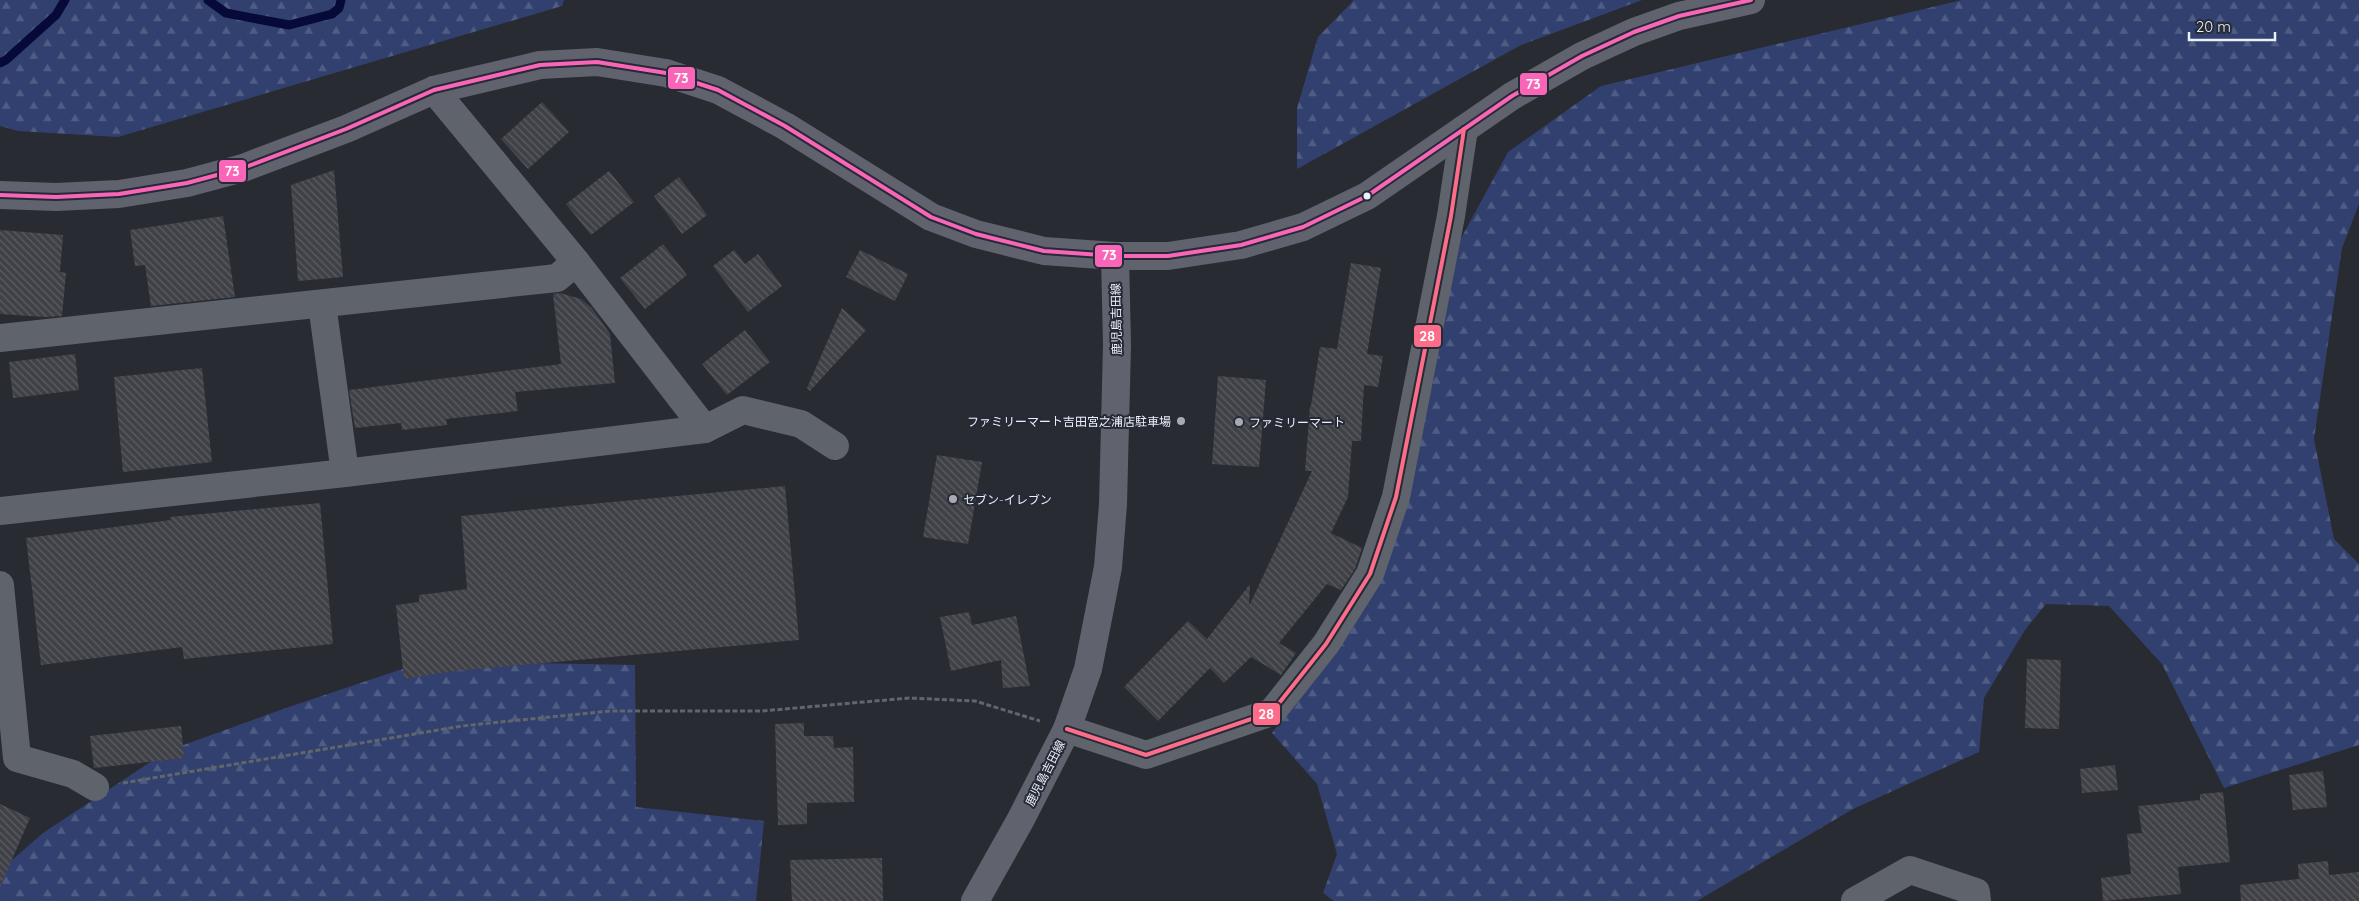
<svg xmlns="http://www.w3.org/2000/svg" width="2359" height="901" font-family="Quicksand,'Noto Sans JP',sans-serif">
	<defs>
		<pattern id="forest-firs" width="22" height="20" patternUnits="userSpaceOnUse" patternTransform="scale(1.25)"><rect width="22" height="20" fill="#31406e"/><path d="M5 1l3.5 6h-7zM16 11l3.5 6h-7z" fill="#4f5c83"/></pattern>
		<pattern id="building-back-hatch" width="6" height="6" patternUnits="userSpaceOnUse" patternTransform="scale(1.25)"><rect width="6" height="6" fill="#3f4147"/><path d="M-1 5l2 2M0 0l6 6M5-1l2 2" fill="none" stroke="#5b5d62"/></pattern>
	</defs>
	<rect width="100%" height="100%" fill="#292b32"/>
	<g fill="url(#forest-firs)">
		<path d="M0 0H564L562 6 118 137 18 131 0 126Z"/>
		<path d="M1354 0H1642L1521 45 1297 169V108L1318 37Z"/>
		<path d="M1962 0H2359V204L2342 248 2314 439 2334 539 2359 564V745L2224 788 2162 664 2109 606 2046 604 2025 630 1984 698 1979 752 1853 809 1697 901H1334L1323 893 1337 854 1317 784 1272 733 1349 633 1389 553 1459 242 1508 152 1601 86Z"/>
		<path d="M426 661 635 665 636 807 764 821 756 901H0V868H3L43 833 167 751 283 709Z"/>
	</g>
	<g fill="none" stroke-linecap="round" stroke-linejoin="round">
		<g stroke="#070a38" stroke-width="9">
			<path d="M208 0 226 13 289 25 332 14 339 8 341 0"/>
			<path d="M0 63 6 60 56 15 65 0"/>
		</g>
	</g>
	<g fill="url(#building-back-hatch)">
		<path d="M542 102 569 132 528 169 501 139Z"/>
		<path d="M334 170 343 277 298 281 291 185Z"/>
		<path d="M609 171 634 202 591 235 566 204Z"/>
		<path d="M679 177 707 215 682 234 654 196Z"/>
		<path d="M223 216 235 297 151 306 145 265 135 266 130 230Z"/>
		<path d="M0 230 63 235 60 272 66 273 62 316 45 317 0 314Z"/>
		<path d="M663 244 687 275 645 309 620 278Z"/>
		<path d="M734 250 745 264 758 254 782 286 748 312 713 266Z"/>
		<path d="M860 250 908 274 895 301 846 277Z"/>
		<path d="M1351 263 1381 268 1367 354 1383 356 1378 387 1364 385 1361 441H1352L1348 497 1331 533 1362 548 1355 569 1341 590 1327 584 1279 643 1296 653 1281 675 1251 657 1224 683 1210 668 1158 721 1124 687 1188 621 1207 639 1250 584 1249 605 1251 602 1312 471H1305L1310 406H1311L1320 347 1337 349Z"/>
		<path d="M560 293 581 299 592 308 610 334 615 383 515 392 518 411 446 419 447 425 402 430 401 423 355 428 349 390 561 364 553 294Z"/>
		<path d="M842 308 866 330 810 391 807 388Z"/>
		<path d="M745 330 770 362 727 395 702 364Z"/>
		<path d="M75 354 79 390 13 398 9 362Z"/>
		<path d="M202 368 212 462 123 472 114 377Z"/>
		<path d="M1218 376 1266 380 1259 467 1212 464Z"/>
		<path d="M937 455 982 462 968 544 923 537Z"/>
		<path d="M785 486 799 640 455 671 404 679 396 605 419 602V595L467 589 461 516Z"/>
		<path d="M320 503 333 644 184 659 182 647 41 665 26 538 171 520 170 517Z"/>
		<path d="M969 612 972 625 1016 616 1030 686 1003 688 1001 660 951 671 940 617Z"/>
		<path d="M2027 659 2061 660 2059 729 2025 728Z"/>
		<path d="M804 723V736H833L834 748 853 747 854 802 807 803V824L778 825 775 724Z"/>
		<path d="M181 726 184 758 94 768 90 736Z"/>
		<path d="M2115 765 2118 790 2082 793 2080 769Z"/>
		<path d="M2323 771 2327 807 2293 810 2289 775Z"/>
		<path d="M2223 792 2230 862 2178 867 2181 894 2103 901 2101 878 2131 874 2127 834 2142 833 2138 806 2200 800V794Z"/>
		<path d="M0 804 30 818 0 887Z"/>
		<path d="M882 858 883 901H792L790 860Z"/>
		<path d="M2328 861 2329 875 2359 872V901H2241L2240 885 2299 879 2298 864Z"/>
	</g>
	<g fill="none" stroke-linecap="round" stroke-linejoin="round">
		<path stroke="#62656b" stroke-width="3" stroke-dasharray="5 2.5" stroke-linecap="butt" d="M123 783 462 726 610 711H762L909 698 975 701 1040 721"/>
		<g stroke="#5f636c" stroke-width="28">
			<path d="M434 90 576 262 705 429"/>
			<path d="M322 304 345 473"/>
			<path d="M0 338 557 278 576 262"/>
			<path d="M0 511 345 473 705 429 743 410 801 424 835 446"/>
			<path d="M0 585 17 758 73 774 95 787"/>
			<path d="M1067 729 1146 755 1272 712 1326 644 1370 574 1396 497 1451 216 1464 129"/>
			<path d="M1855 901 1910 870 1976 892 1977 901"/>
		</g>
		<g stroke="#60636e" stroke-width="28">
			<path d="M0 195 56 197 119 194 187 183 243 168 346 129 434 90 540 65 597 62 666 73 718 90 785 126 931 217 976 234 1044 251 1115 256H1168L1241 245 1303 227 1367 196 1512 96 1582 56 1634 32 1679 16 1751 0"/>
			<path d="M975 901 1021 819 1067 729 1088 669 1108 567 1113 504 1117 345 1115 256"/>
		</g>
		<defs>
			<path id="bus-1" d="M0 195 56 197 119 194 187 183 243 168 346 129 434 90 540 65 597 62 666 73 718 90 785 126 931 217 976 234 1044 251 1115 256H1168L1241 245 1303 227 1367 196 1512 96 1582 56 1634 32 1679 16 1751 0"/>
			<path id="bus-2" d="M1067 729 1146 755 1272 712 1326 644 1370 574 1396 497 1451 216 1464 129"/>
		</defs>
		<use href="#bus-1" stroke="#252a36" stroke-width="8"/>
		<use href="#bus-2" stroke="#252a36" stroke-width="8"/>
		<use href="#bus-1" stroke="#fa66b7" stroke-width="4"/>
		<use href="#bus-2" stroke="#fb6d88" stroke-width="4"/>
	</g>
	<circle fill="#ebeff7" stroke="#252a36" stroke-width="2" cx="1367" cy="196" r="4.5"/>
	<g fill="#a7aab2" stroke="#252a36" stroke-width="2">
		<circle cx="1181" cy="421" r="5"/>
		<circle cx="1239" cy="422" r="5"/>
		<circle cx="953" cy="499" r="5"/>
	</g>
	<g text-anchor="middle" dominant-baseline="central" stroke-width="4" stroke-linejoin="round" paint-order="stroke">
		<g font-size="12" fill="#ebeff7" stroke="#252a36">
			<text transform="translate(1116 319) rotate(-91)">鹿児島吉田線</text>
			<text transform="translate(1045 773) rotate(-63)">鹿児島吉田線</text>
		</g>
		<g font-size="12" fill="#ebeff7" stroke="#252a36" text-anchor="start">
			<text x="1171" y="421" text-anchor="end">ファミリーマート吉田宮之浦店駐車場</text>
			<text x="1249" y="422">ファミリーマート</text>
			<text x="963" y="499">セブン-イレブン</text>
		</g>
	</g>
	<g stroke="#252a36" stroke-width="2">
		<rect x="667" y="66" width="29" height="24" rx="5" fill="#fa66b7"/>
		<rect x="1519" y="72" width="29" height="24" rx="5" fill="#fa66b7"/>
		<rect x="218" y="159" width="29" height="24" rx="5" fill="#fa66b7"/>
		<rect x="1094" y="244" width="29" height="24" rx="5" fill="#fa66b7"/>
		<rect x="1413" y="324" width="29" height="24" rx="5" fill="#fb6d88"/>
		<rect x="1252" y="702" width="29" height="24" rx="5" fill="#fb6d88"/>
	</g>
	<g font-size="14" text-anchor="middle" font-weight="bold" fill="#fff">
		<text x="681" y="83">73</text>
		<text x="1533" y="89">73</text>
		<text x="232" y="176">73</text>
		<text x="1109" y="260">73</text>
		<text x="1427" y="341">28</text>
		<text x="1266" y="719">28</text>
	</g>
	<path d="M2189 32v8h86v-8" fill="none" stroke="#ebeff7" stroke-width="2.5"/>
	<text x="2196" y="32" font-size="15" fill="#ebeff7" stroke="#252a36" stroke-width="4" paint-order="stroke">20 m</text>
</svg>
